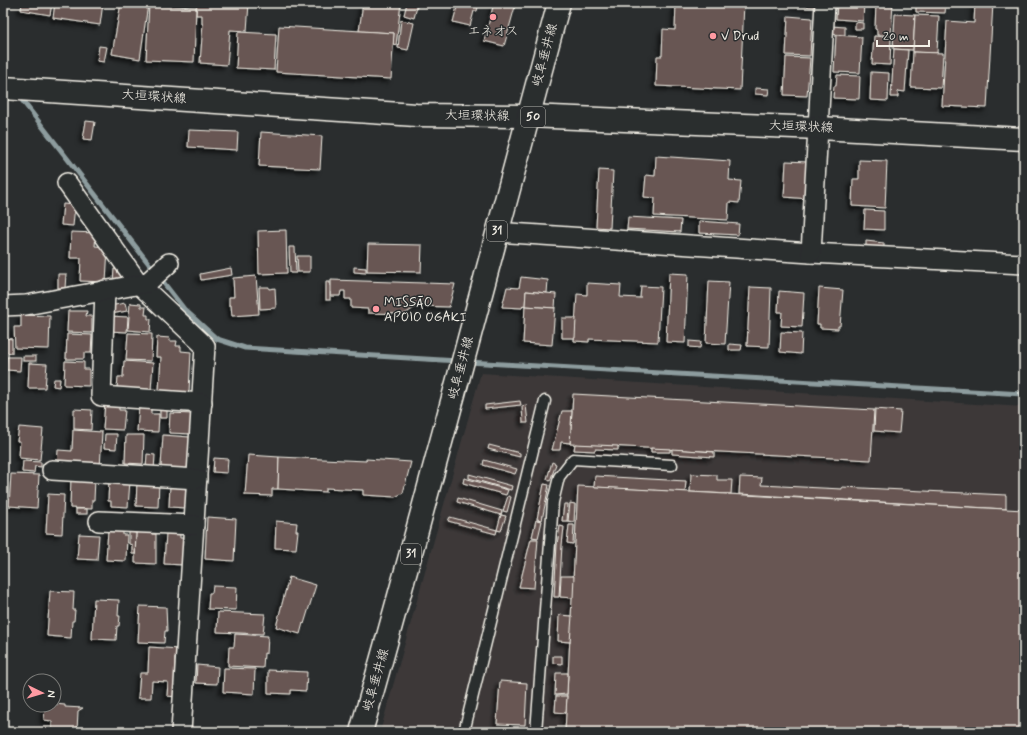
<svg xmlns="http://www.w3.org/2000/svg" width="1027" height="735" font-family="Mynerve,'Klee One',sans-serif">
	<defs>
		<filter id="shadow"><feDropShadow dx="-3.5" dy="3.5" stdDeviation="2" flood-color="#0009"/></filter>
	</defs>
	<rect width="100%" height="100%" fill="#2a2d2e"/>
	<filter id="ink" filterUnits="userSpaceOnUse"><feTurbulence type="fractalNoise" baseFrequency=".025" numOctaves="2"/><feDisplacementMap in="SourceGraphic" scale="8" xChannelSelector="R" yChannelSelector="G"/><feConvolveMatrix kernelMatrix="1 2 1 2 8 2 1 2 1" color-interpolation-filters="sRGB"/></filter>
	<g filter="url(#ink)">
		<path fill="#3d3939" d="M481 373 1024 407V732H380Z"/>
		<g fill="none" stroke-linecap="round" stroke-linejoin="round">
			<g stroke="#8d9c9e" stroke-width="5">
				<path d="M18 95 184 309 217 339 245 348 458 361"/>
				<path d="M468 362 1024 394"/>
			</g>
		</g>
		<g fill="#685652" stroke="#f4f1e8" filter="url(#shadow)">
			<path d="M22 3H52L50 15 21 10Z"/>
			<path d="M55 3H103L100 25 53 18Z"/>
			<path d="M121 3H153V4H148L140 59 112 54Z"/>
			<path d="M197 3H249L247 31 230 30 227 65 200 63 203 24H202V15H196Z"/>
			<path d="M363 3H401L396 45 393 44 394 33 359 31Z"/>
			<path d="M407 3H418L414 18 404 15Z"/>
			<path d="M458 3H479L477 11H474L470 26 453 22Z"/>
			<path d="M494 3H516L504 46 484 41Z"/>
			<path d="M676 3H744L740 90 656 86 657 56H662L663 29 675 30Z"/>
			<path d="M786 3H815L814 7 786 5Z"/>
			<path d="M837 3H864L863 21 836 19Z"/>
			<path d="M876 3H893L891 35H877V30L875 29Z"/>
			<path d="M916 3H946L945 13 916 12Z"/>
			<path d="M975 3H993L987 108 942 106 947 21 974 23Z"/>
			<path d="M149 5 196 7 194 62 146 60Z"/>
			<path d="M895 14 915 15 913 50 893 49Z"/>
			<path d="M915 15 939 16 937 53 913 52Z"/>
			<path d="M788 16 812 18 810 56 786 55Z"/>
			<path d="M401 20 414 23 408 50 398 48Z"/>
			<path d="M855 22 863 23V29H855Z"/>
			<path d="M279 26 394 33 391 79 276 72Z"/>
			<path d="M831 26 845 27V35L831 34Z"/>
			<path d="M238 32 276 34 274 70 236 68Z"/>
			<path d="M836 35 862 37 860 73 834 72Z"/>
			<path d="M874 36 891 37 890 65 872 64Z"/>
			<path d="M99 46 107 47 104 62 97 61Z"/>
			<path d="M894 49 908 50 905 92 898 91V97H891Z"/>
			<path d="M913 52 943 53 941 88 911 87Z"/>
			<path d="M786 57 810 58 807 96 784 95Z"/>
			<path d="M871 72 889 73 888 101 870 100Z"/>
			<path d="M837 75 860 76 859 99 833 98 834 86H836Z"/>
			<path d="M755 88 769 89 768 95 755 94Z"/>
			<path d="M86 121 95 122 92 140 83 139Z"/>
			<path d="M189 130 238 132 237 150 188 147Z"/>
			<path d="M261 132 322 136 320 169 259 166Z"/>
			<path d="M656 156 730 161 729 180 741 181 739 203 729 202 728 220 654 216 655 198 644 197 646 175 655 176Z"/>
			<path d="M859 160 887 161 885 208 852 206 853 179H859Z"/>
			<path d="M786 161 807 162 809 199 784 197Z"/>
			<path d="M599 170 613 171 610 228 596 227Z"/>
			<path d="M63 204 75 205 73 226 61 225Z"/>
			<path d="M865 210 884 211V230L864 229Z"/>
			<path d="M628 217 681 220 680 232 627 229Z"/>
			<path d="M699 221 739 224 738 235 699 233Z"/>
			<path d="M286 230 287 273 259 274 258 231Z"/>
			<path d="M71 232 96 233 95 246 108 247 106 282 80 281 81 258H70Z"/>
			<path d="M866 241 884 243V251L866 249Z"/>
			<path d="M368 244 422 245 421 272 367 271Z"/>
			<path d="M289 247H295L296 273H290Z"/>
			<path d="M297 256H310V272H298Z"/>
			<path d="M354 267 366 268V273L354 272Z"/>
			<path d="M231 268 232 275 201 280 200 274Z"/>
			<path d="M114 269 126 270V283L113 282Z"/>
			<path d="M669 273 688 274 685 343 666 342Z"/>
			<path d="M58 274H66L65 288H58Z"/>
			<path d="M256 276 259 314 232 316 231 305H229V297H234L233 278Z"/>
			<path d="M521 277 548 280 547 293 526 291 525 306 523 305 522 308 502 307 507 287 519 288Z"/>
			<path d="M331 280 455 284 449 307 417 306 405 314 368 313V309L351 308V299H345V291H341L340 296H331Z"/>
			<path d="M709 281 729 282 725 344 706 343Z"/>
			<rect x="326" y="282" width="4" height="18"/>
			<path d="M587 283 621 285 620 297 640 298 641 286 661 287 658 342 589 339V342L574 341 577 294 587 295Z"/>
			<path d="M259 287H269V289L275 288 276 308 260 309Z"/>
			<path d="M750 287 771 288 769 347 747 346Z"/>
			<path d="M819 288 843 290 840 326H838V329L820 328V324H817Z"/>
			<path d="M526 291 556 294 555 308 525 306Z"/>
			<path d="M779 291 804 293 802 327 781 326 782 312H778Z"/>
			<path d="M125 303 127 311 111 314 110 306Z"/>
			<path d="M130 303 141 304V307H146L145 315H148V319H151L150 332 128 330Z"/>
			<path d="M525 306 555 308 552 345 523 343Z"/>
			<path d="M68 311H87L86 316H92V333L67 332Z"/>
			<path d="M21 315 50 316 49 349 15 348 14 327H21Z"/>
			<path d="M109 316 128 317 127 332 108 331Z"/>
			<path d="M562 318H576L575 338H562Z"/>
			<path d="M781 332 802 333 801 354 780 352Z"/>
			<path d="M128 333 152 334 151 361 126 360Z"/>
			<path d="M67 334 92 335 91 353H84V359H66Z"/>
			<path d="M157 337 170 338V341H177L176 346H181V351L191 352 189 392 159 391 161 357H156Z"/>
			<path d="M6 338 12 339V353L5 352Z"/>
			<path d="M689 341 701 342 700 348 689 347Z"/>
			<path d="M729 344 742 345 741 350H729Z"/>
			<rect x="23" y="356" width="13" height="5"/>
			<path d="M7 357H21L20 371 6 370Z"/>
			<path d="M65 361 84 362V369H89V386L64 385Z"/>
			<path d="M124 361 153 363 151 390 117 388 118 377H123Z"/>
			<path d="M29 363 47 364 45 388H28Z"/>
			<path d="M54 379H60L59 387 53 386Z"/>
			<path d="M573 394 874 410 871 460 570 444Z"/>
			<path d="M520 401 521 405 485 409V405Z"/>
			<path d="M105 402H119V410H125L123 430 103 429Z"/>
			<path d="M160 404 167 405V418H160Z"/>
			<path d="M526 405 528 423H523L522 406Z"/>
			<path d="M139 407 151 408V414H159L158 432 137 431Z"/>
			<path d="M74 409 92 410 91 430 74 429Z"/>
			<path d="M875 409 901 411 899 433 874 431Z"/>
			<path d="M562 411H572L570 443 561 442 560 450H552Z"/>
			<path d="M170 413 193 414 191 434 169 433Z"/>
			<path d="M19 427 43 429 40 460 19 458 20 441H17Z"/>
			<path d="M73 430 102 432 100 469 57 467 58 450 72 451Z"/>
			<path d="M105 434H117L116 449 104 448Z"/>
			<path d="M126 435H144L143 464 125 463Z"/>
			<path d="M163 435 190 437 188 469 161 467Z"/>
			<path d="M575 444 618 446V450L595 449V451L574 450Z"/>
			<path d="M489 445 520 453V457L488 449Z"/>
			<path d="M651 448 670 449V452H651Z"/>
			<path d="M672 449 714 452V457L672 454Z"/>
			<path d="M147 454 155 455 154 470 146 469Z"/>
			<path d="M248 455 279 457 278 489H272V496L245 495Z"/>
			<path d="M279 457 366 461V459L411 462 403 493 395 497 363 495V490L326 488V492L278 489Z"/>
			<path d="M214 458 228 459 227 473 213 472Z"/>
			<path d="M484 460 517 469 515 474 483 465Z"/>
			<path d="M23 461 41 462V467L35 466 34 473 22 472Z"/>
			<path d="M552 462 556 464 550 481 547 479Z"/>
			<path d="M11 474 39 475 37 508 9 506Z"/>
			<path d="M469 474 512 486 511 490 469 478Z"/>
			<path d="M691 474 717 475V480H732L731 494 690 492Z"/>
			<path d="M595 476 686 481 685 492 594 487Z"/>
			<path d="M71 477 95 479 94 500H92V509L70 508Z"/>
			<path d="M740 477 762 478 761 485 842 489V487L1006 495V509L739 494Z"/>
			<path d="M464 478 508 490 506 495 463 483Z"/>
			<path d="M109 480 130 481 128 507 111 506V501H108Z"/>
			<path d="M137 481 159 482 158 507 136 506Z"/>
			<path d="M544 484 549 485 542 520 537 519Z"/>
			<path d="M170 485 187 486 186 508 169 507Z"/>
			<path d="M578 486 1024 510V732H565Z"/>
			<path d="M48 494 64 495 62 534 46 533Z"/>
			<path d="M508 496 511 497 507 512 503 511Z"/>
			<path d="M458 498 502 511 501 515 457 502Z"/>
			<path d="M570 503 575 504 574 522 568 521Z"/>
			<path d="M564 504H568L567 521H562Z"/>
			<rect x="76" y="509" width="11" height="5"/>
			<path d="M501 515 506 516 501 531 497 530Z"/>
			<path d="M207 517 236 519 234 561 205 559Z"/>
			<path d="M450 517 497 530 496 534 448 521Z"/>
			<path d="M536 520 542 521 538 538 532 537Z"/>
			<path d="M276 521 297 523 296 531H298L296 549 275 548Z"/>
			<path d="M569 525H574L573 544 567 543Z"/>
			<path d="M560 526 564 527 562 545 559 597H554L557 545Z"/>
			<path d="M108 530H123V535H127L126 561 106 560Z"/>
			<path d="M136 531 152 532V534H156V564L135 563Z"/>
			<path d="M129 532 136 533 135 554H132V545L129 544Z"/>
			<path d="M166 533H180V538H186L184 565 164 564Z"/>
			<path d="M79 534 99 535 97 560 77 559Z"/>
			<path d="M531 539H538L534 588 519 587Z"/>
			<path d="M561 576H574L573 598 560 597Z"/>
			<path d="M289 577 316 585 304 624 303 623 300 634 276 627Z"/>
			<path d="M213 586 237 587 236 610 208 609 209 593H212Z"/>
			<path d="M50 591 74 592 73 610H75L74 621H72L71 638 47 636Z"/>
			<path d="M94 599 119 600 118 616H120L119 626H117L116 640 92 639Z"/>
			<path d="M140 606 166 607 167 631H165L164 643 138 642Z"/>
			<path d="M218 612 265 614 263 634 217 632Z"/>
			<path d="M559 615 572 616 570 642 558 641Z"/>
			<path d="M235 634 268 636 267 654 264 653 263 668 228 666 229 647H234Z"/>
			<path d="M149 647 180 649V657H175V669L179 670 176 697 167 696 168 682 152 681 151 698H138L140 673H148Z"/>
			<path d="M553 656H562V664L553 663Z"/>
			<path d="M197 665 218 667 217 684 196 683Z"/>
			<path d="M224 668 255 669 254 694 223 692Z"/>
			<path d="M268 670 307 672 306 691 291 690V694L268 693Z"/>
			<path d="M556 673H568L567 694 555 695Z"/>
			<path d="M500 681 527 683 525 725 497 724Z"/>
			<path d="M556 696H567L566 713 555 712Z"/>
			<path d="M54 704 65 705V707L83 708 78 711 77 731 52 732V721L44 720 45 705Z"/>
		</g>
		<g fill="none" stroke-linecap="round" stroke-linejoin="round">
			<defs>
				<g id="service">
					<path d="M464 732 545 401"/>
					<path d="M536 732 553 502 559 477 573 459 672 465"/>
				</g>
				<g id="minor">
					<path d="M67 183 139 284 205 346 181 732"/>
					<path d="M497 232 811 253 1024 264"/>
					<path d="M811 253 825 3"/>
					<path d="M105 290 101 396 202 403"/>
					<path d="M3 306 26 305 147 283 169 263"/>
					<path d="M52 470 197 479"/>
					<path d="M99 521 194 525"/>
				</g>
				<g id="primary">
					<path d="M3 88 416 115 528 116 819 128 1024 139"/>
					<path d="M361 732C430 490 493 246 559 3"/>
				</g>
			</defs>
			<use href="#service" stroke="#f4f1e8" stroke-width="13"/>
			<use href="#minor" stroke="#f4f1e8" stroke-width="22"/>
			<use href="#primary" stroke="#f4f1e8" stroke-width="25"/>
			<use href="#service" stroke="#2a2d2e" stroke-width="10"/>
			<use href="#minor" stroke="#2a2d2e" stroke-width="19"/>
			<use href="#primary" stroke="#2a2d2e" stroke-width="22"/>
		</g>
	</g>
	<g fill="#ff9aa2" stroke="#2a2d2e" stroke-width="1.5">
		<circle cx="493" cy="17" r="4"/>
		<circle cx="713" cy="36" r="4"/>
		<circle cx="376" cy="309" r="4"/>
	</g>
	<g text-anchor="middle" dominant-baseline="central" stroke-width="3" stroke-linejoin="round" paint-order="stroke">
		<g fill="#2a2d2e" stroke="#b7b6b0" stroke-width="1">
			<rect x="521" y="107" width="24" height="20" rx="3"/>
			<rect x="487" y="221" width="20" height="20" rx="3"/>
			<rect x="401" y="544" width="20" height="20" rx="3"/>
		</g>
		<g font-size="12" font-weight="bold" fill="#f4f1e8">
			<text x="533" y="117">50</text>
			<text x="497" y="231">31</text>
			<text x="411" y="554">31</text>
		</g>
		<g font-size="13" fill="#f4f1e8" stroke="#2a2d2e" text-anchor="start">
			<text x="493" y="31" text-anchor="middle">エネオス</text>
			<text x="721" y="36">V Drud</text>
			<text x="384" y="302">MISSĀO<tspan x="384" dy="15">APOIO OGAKI</tspan></text>
		</g>
		<g font-size="13" fill="#f4f1e8" stroke="#2a2d2e">
			<text transform="translate(545 55) rotate(-75)">岐阜垂井線</text>
			<text transform="translate(154 97) rotate(4)">大垣環状線</text>
			<text transform="translate(477 116) rotate(1)">大垣環状線</text>
			<text transform="translate(801 127) rotate(2)">大垣環状線</text>
			<text transform="translate(461 368) rotate(-75)">岐阜垂井線</text>
			<text transform="translate(376 680) rotate(-74)">岐阜垂井線</text>
		</g>
	</g>
	<rect width="1027" height="735" fill="none" stroke="#2a2d2e" stroke-width="16"/>
	<rect x="8" y="8" width="1011" height="719" fill="none" stroke="#f4f1e8" stroke-width="1.5" filter="url(#ink)"/>
	<g transform="translate(42 693) rotate(95)"><circle r="19" fill="#2a2d2e" stroke="#7b7b78"/>
	<path d="M0-3L7 15L0 10L-7 15Z" fill="#ff9aa2"/>
	<text y="-6" font-size="11" font-weight="bold" text-anchor="middle" fill="#f4f1e8">N</text>
	</g>
	<path d="M877 40v6h52v-6" fill="none" stroke="#f4f1e8" stroke-width="2"/>
	<text x="883" y="40" font-size="12" fill="#f4f1e8" stroke="#2a2d2e" stroke-width="3" paint-order="stroke">20 m</text>
</svg>
